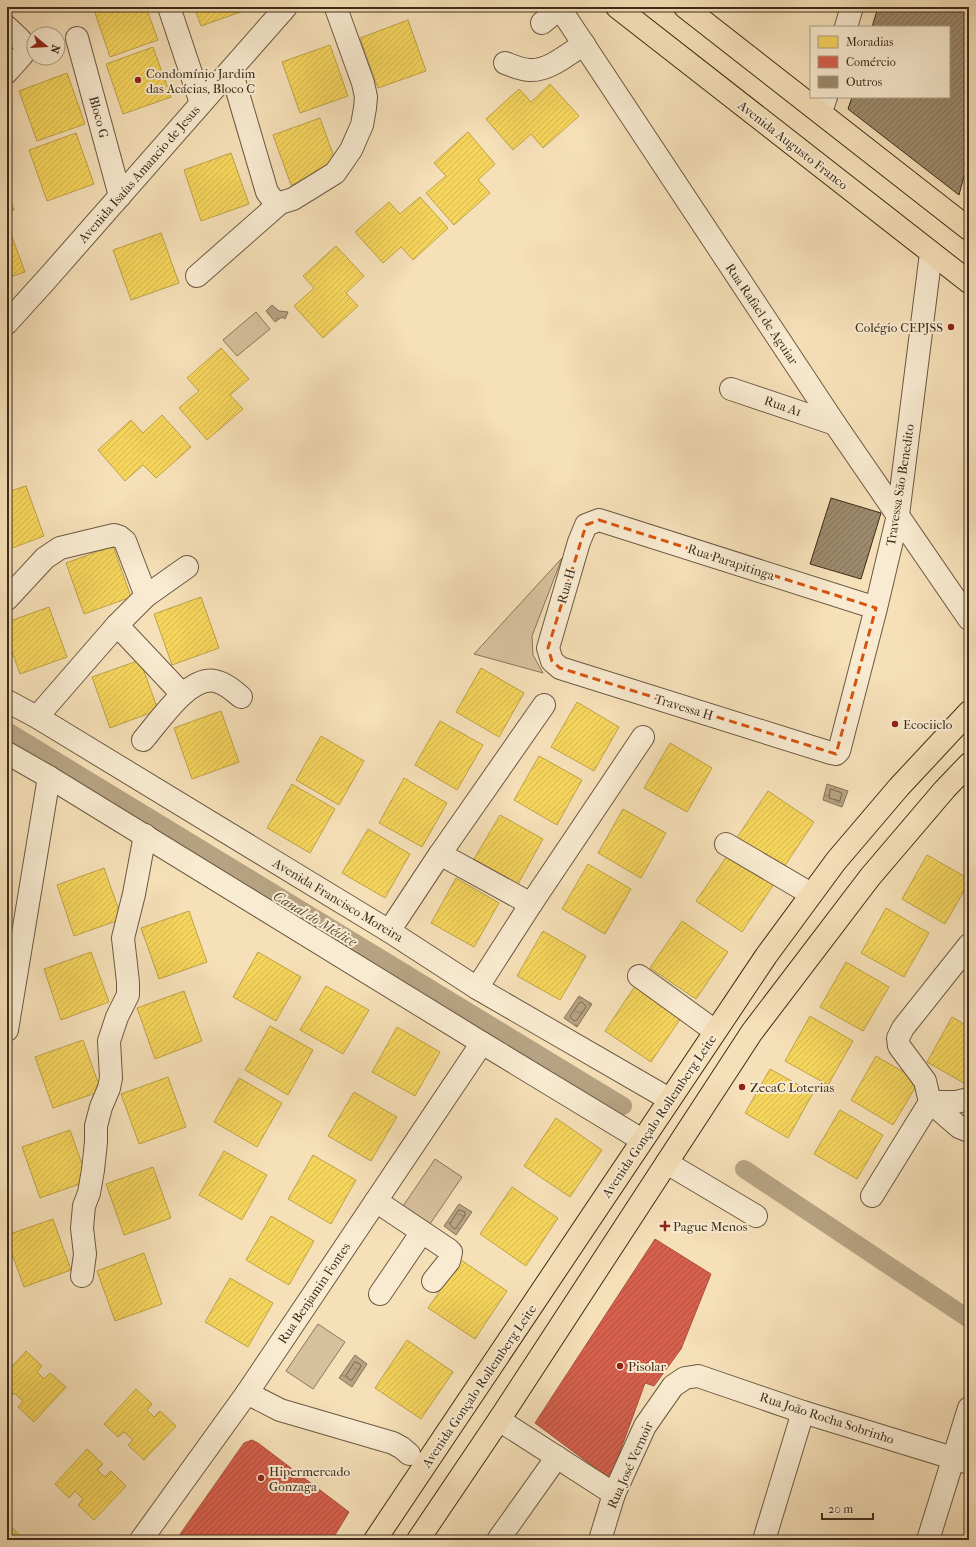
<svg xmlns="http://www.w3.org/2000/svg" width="976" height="1547" font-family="'IM FELL French Canon',serif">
	<defs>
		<pattern id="water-ripples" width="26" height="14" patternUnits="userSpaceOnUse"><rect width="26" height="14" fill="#b7a383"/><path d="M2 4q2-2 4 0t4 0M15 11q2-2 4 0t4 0" fill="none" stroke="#96856a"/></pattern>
		<pattern id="homes-hatch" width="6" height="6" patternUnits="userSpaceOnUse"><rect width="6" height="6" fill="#f6d55c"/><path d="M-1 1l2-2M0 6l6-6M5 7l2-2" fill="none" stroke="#d4b74f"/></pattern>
		<pattern id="shops-hatch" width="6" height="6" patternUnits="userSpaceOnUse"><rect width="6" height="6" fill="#d6604d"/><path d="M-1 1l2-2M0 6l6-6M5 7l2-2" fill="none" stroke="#af4f3f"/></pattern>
		<pattern id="building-hatch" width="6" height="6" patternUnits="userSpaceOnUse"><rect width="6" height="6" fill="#9d8a6d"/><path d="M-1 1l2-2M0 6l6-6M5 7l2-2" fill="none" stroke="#817159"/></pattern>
	</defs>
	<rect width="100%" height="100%" fill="#f6e0b8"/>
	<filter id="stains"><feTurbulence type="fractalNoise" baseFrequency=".005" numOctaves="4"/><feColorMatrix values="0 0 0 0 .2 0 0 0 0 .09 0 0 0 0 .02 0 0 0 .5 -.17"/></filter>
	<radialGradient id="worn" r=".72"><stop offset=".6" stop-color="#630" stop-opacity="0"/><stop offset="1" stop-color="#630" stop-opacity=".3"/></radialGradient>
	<g fill="#d7c19d" stroke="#8a765c">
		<path d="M256 312 270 329 237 356 223 340Z"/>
		<path d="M562 558 532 636 533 655 543 673 474 654Z"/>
		<path d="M435 1159 462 1177 430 1224 403 1206Z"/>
		<path d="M318 1324 345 1342 313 1389 286 1371Z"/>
	</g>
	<g fill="url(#water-ripples)" stroke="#867359">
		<path d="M272 305 279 311 288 312 285 319 282 317 275 322 266 311Z"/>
		<path d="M827 784 848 791 842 807 823 800Z"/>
		<path d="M579 996 592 1004 577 1027 564 1018Z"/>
		<path d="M459 1204 472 1212 456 1235 444 1226Z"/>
		<path d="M355 1355 367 1364 352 1387 339 1378Z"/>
	</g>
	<g fill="url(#homes-hatch)" stroke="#bea248">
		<path d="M93 7H146L158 40 110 57Z"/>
		<path d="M194 7H248L249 9 201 26Z"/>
		<path d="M408 20 426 71 378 88 360 38Z"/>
		<path d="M330 45 348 96 300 113 282 62Z"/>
		<path d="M153 47 171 97 123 114 106 64Z"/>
		<path d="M67 73 85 124 37 141 19 91Z"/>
		<path d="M550 84 579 116 543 148 531 134 513 150 486 119 519 89 531 102Z"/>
		<path d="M320 118 338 168 291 185 273 135Z"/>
		<path d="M468 132 495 164 478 180 490 193 454 225 426 193 446 176 434 163Z"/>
		<path d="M76 133 94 184 47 201 29 150Z"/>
		<path d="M231 153 249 204 201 221 184 170Z"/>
		<path d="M7 191 14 210 7 212Z"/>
		<path d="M420 197 448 228 413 260 401 247 383 263 355 232 389 202 400 214Z"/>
		<path d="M7 223 25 272 7 278Z"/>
		<path d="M161 233 179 283 131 300 113 250Z"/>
		<path d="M336 246 364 276 346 293 358 306 323 338 294 306 314 288 303 276Z"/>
		<path d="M221 348 249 379 230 395 243 409 207 440 179 408 199 391 187 378Z"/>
		<path d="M162 415 191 447 156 478 143 465 125 481 98 450 131 420 143 433Z"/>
		<path d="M26 486 44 536 7 550V492Z"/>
		<path d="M113 546 131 597 84 614 66 563Z"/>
		<path d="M201 597 219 648 172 665 154 614Z"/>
		<path d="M49 607 67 657 20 674 7 638V622Z"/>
		<path d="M140 660 158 710 110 728 92 677Z"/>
		<path d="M481 668 524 693 499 737 456 712Z"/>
		<path d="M577 702 619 727 594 771 551 747Z"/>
		<path d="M221 711 239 762 192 779 174 728Z"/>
		<path d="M440 721 483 745 457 790 415 765Z"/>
		<path d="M321 736 364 761 339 805 296 780Z"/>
		<path d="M670 743 712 768 687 812 644 788Z"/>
		<path d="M539 756 582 780 557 825 514 800Z"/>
		<path d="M404 778 447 803 422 847 379 823Z"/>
		<path d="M292 784 335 809 310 853 267 828Z"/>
		<path d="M768 791 814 822 782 870 736 839Z"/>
		<path d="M623 809 666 833 641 878 598 853Z"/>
		<path d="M500 815 543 839 518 884 474 859Z"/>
		<path d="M368 829 410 854 385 898 342 873Z"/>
		<path d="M729 853 774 884 742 932 696 901Z"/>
		<path d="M927 855 969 879V882L945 924 902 899Z"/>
		<path d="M588 864 631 889 605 934 562 909Z"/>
		<path d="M104 868 122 919 74 936 57 885Z"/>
		<path d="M456 878 499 903 474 947 431 923Z"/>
		<path d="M886 908 929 933 904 977 861 953Z"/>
		<path d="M189 911 207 962 159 979 141 928Z"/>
		<path d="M682 921 728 952 696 999 650 968Z"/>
		<path d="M543 931 586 956 560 1000 517 976Z"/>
		<path d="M91 952 109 1002 61 1020 44 969Z"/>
		<path d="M258 952 301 977 276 1021 233 997Z"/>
		<path d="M846 962 889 987 863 1031 820 1007Z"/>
		<path d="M637 983 683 1015 651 1062 605 1031Z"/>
		<path d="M326 986 369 1010 343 1054 300 1030Z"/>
		<path d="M184 991 202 1041 155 1059 137 1008Z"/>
		<path d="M810 1016 853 1041 828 1085 785 1061Z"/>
		<path d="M952 1017 969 1027V1086L927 1062Z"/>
		<path d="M270 1026 313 1050 288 1095 245 1070Z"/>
		<path d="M397 1027 440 1052 415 1096 372 1072Z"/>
		<path d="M83 1040 101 1091 53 1108 35 1057Z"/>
		<path d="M876 1056 919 1081 893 1125 851 1100Z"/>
		<path d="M770 1069 813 1093 788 1138 745 1113Z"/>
		<path d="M168 1077 186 1127 139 1144 121 1094Z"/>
		<path d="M239 1078 282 1103 257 1147 214 1122Z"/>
		<path d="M354 1092 397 1117 371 1161 328 1136Z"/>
		<path d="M840 1110 883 1135 857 1179 814 1154Z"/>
		<path d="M556 1118 602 1150 570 1197 524 1166Z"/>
		<path d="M70 1130 88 1181 40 1198 22 1147Z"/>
		<path d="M224 1151 267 1175 242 1220 199 1195Z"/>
		<path d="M313 1155 356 1180 331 1224 288 1199Z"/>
		<path d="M153 1167 171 1218 124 1235 106 1184Z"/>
		<path d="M512 1187 558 1218 526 1266 480 1234Z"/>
		<path d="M271 1216 314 1241 289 1285 246 1260Z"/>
		<path d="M53 1219 71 1270 24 1287 7 1240V1235Z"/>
		<path d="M144 1253 162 1304 115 1321 97 1271Z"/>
		<path d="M461 1260 507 1291 475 1339 428 1308Z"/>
		<path d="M230 1278 273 1303 248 1347 205 1322Z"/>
		<path d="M407 1340 453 1372 421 1419 375 1388Z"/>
		<path d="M26 1351 42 1366 37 1372 44 1379 50 1373 66 1387 34 1422 18 1407 23 1401 14 1393 9 1399 7 1398V1372Z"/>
		<path d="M136 1389 152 1404 147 1410 154 1417 160 1411 176 1426 144 1460 128 1445 133 1440 124 1432 118 1437 104 1424Z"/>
		<path d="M87 1449 103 1464 97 1470 105 1477 111 1471 126 1486 94 1520 78 1505 83 1499 75 1491 69 1498 55 1484Z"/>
		<path d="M7 1523 22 1537 20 1540H7Z"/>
	</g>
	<g fill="url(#shops-hatch)" stroke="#a8503e">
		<path d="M655 1239 711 1274 681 1349 654 1386 645 1383 610 1479 535 1423Z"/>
		<path d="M252 1440 258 1443 349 1512 332 1540H176L244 1443Z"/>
	</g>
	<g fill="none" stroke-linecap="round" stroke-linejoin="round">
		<g stroke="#7a684f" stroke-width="1">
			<path d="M831 789 842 793 840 801 829 798 830 791Z"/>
			<path d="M582 1002 585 1005 586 1007 577 1020 574 1021 571 1018 570 1016 579 1003Z"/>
			<path d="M459 1210 465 1212V1215L456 1228 454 1229 450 1224Z"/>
			<path d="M355 1362 360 1364 361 1366 352 1380H350L346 1376Z"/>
		</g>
		<g stroke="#b7a383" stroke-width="18">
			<path d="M7 731 623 1106"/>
			<path d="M744 1169 969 1319"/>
		</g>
	</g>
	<g fill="url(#building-hatch)" stroke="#3d2c1b">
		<path d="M878 7H969V157L959 195 848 109 852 97H949V27H872Z"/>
		<path d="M831 498 881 513 861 579 810 564Z"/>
	</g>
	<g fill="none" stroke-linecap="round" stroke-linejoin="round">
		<defs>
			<g id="minor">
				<path d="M169 7 201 103"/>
				<path d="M559 7 835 424 969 619"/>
				<path d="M542 23 560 8"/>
				<path d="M7 27C33 51 29 47 7 72"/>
				<path d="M846 27 852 7"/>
				<path d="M77 38 120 196"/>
				<path d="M505 63C513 66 522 70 530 70 549 71 568 54 584 44"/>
				<path d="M231 70 267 192 273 200 280 203 293 199 335 173 351 150 362 125 365 108 366 97 363 83 336 8"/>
				<path d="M821 112 826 97"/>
				<path d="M197 276 280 203"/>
				<path d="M7 323 46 280 286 7"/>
				<path d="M731 389 835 424"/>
				<path d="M7 599 45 558 60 548 114 535 120 537 125 541 146 596"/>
				<path d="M876 608 599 520 586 525 579 542 548 648 552 661 560 668 831 753 836 754 839 751 876 608 898 515 931 253"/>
				<path d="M117 625 182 694"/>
				<path d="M7 701 37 717 389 931 477 988 669 1099"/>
				<path d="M37 717 117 625 146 596 187 567"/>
				<path d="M143 740C159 722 188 676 215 681 225 683 234 691 241 697"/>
				<path d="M7 753 49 777 482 1043 642 1140"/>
				<path d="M726 844 811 894"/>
				<path d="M440 854 531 904"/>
				<path d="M389 931 440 854 544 705"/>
				<path d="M969 945 903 1028 898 1038 899 1046 925 1081 930 1102 959 1127 969 1131"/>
				<path d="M639 976 715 1031"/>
				<path d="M477 988 531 904 643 737"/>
				<path d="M7 1030 49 777"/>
				<path d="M667 1163 756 1216"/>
				<path d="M872 1196 930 1102H956L969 1099"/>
				<path d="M376 1201 449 1250 451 1252 449 1261 433 1281"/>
				<path d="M82 1276 85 1254 82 1228 84 1206 89 1193 93 1170 96 1142V1126L101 1107 109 1088 111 1078 109 1041 117 1017 128 995V982L123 938 134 894 145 835"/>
				<path d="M380 1294 422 1232"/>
				<path d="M247 1393 280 1410 393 1443 402 1448 409 1454"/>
				<path d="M499 1420 614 1494"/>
				<path d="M141 1540 247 1393 482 1043"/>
				<path d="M498 1540 557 1457"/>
				<path d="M600 1540 614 1494 645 1426 673 1386 685 1378 698 1376 803 1412 969 1463"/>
				<path d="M764 1540 803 1412"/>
				<path d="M928 1540 969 1408"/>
			</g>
			<g id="major">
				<path d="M617 7 969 282"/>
				<path d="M685 7 969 229"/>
				<path d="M375 1540 766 956 836 861 899 787 969 712"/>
				<path d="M418 1540 499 1420 752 1032 870 877 945 789 969 764"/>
			</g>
		</defs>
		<use href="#minor" stroke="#6b5942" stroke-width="24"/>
		<use href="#major" stroke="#3d2c1b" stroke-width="24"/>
		<use href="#minor" stroke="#f9ebd1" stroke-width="22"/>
		<use href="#major" stroke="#f6e0b8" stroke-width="22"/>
	</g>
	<path fill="none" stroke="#d7540e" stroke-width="3" stroke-dasharray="8 5" stroke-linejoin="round" d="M599 520 876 608 836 754 560 668 552 661 548 648 586 525Z"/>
	<g fill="#8f2418" stroke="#f9ebd1" stroke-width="1.5">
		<circle cx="138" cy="80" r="4"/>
		<circle cx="951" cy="327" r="4"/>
		<circle cx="895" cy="724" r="4"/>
		<circle cx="742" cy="1087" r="4"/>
		<path d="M663 1220h4v4h4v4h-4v4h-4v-4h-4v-4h4z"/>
		<circle cx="620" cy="1366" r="4"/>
		<circle cx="261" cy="1478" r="4"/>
	</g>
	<g text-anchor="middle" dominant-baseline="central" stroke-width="4" stroke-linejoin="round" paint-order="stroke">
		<g font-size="13" fill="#3d2c1b" stroke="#f9ebd1" text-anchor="start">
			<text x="146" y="73">Condomínio Jardim<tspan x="146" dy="15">das Acácias, Bloco C</tspan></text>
			<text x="943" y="327" text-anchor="end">Colégio CEPJSS</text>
			<text x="903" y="724">Ecociiclo</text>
			<text x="750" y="1087">ZecaC Loterias</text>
			<text x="673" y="1226">Pague Menos</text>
			<text x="628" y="1366">Pisolar</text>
			<text x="269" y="1471">Hipermercado<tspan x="269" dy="15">Gonzaga</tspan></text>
		</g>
		<g font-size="13" fill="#3d2c1b" stroke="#f9ebd1">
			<text transform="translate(99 117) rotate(75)">Bloco G</text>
			<text transform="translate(793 145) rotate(38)">Avenida Augusto Franco</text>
			<text transform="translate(139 174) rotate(-49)">Avenida Isaías Amancio de Jesus</text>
			<text transform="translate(762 314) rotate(56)">Rua Rafael de Aguiar</text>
			<text transform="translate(783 406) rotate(19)">Rua A1</text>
			<text transform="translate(900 485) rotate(-81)">Travessa São Benedito</text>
			<text transform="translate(731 562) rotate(18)">Rua Parapitinga</text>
			<text transform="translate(566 586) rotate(-74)">Rua H</text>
			<text transform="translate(684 707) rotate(17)">Travessa H</text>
			<text transform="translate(338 900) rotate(31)">Avenida Francisco Moreira</text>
			<text transform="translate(659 1116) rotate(-56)">Avenida Gonçalo Rollemberg Leite</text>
			<text transform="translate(314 1293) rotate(-56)">Rua Benjamin Fontes</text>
			<text transform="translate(479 1386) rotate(-56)">Avenida Gonçalo Rollemberg Leite</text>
			<text transform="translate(827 1418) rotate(18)">Rua João Rocha Sobrinho</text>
			<text transform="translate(630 1465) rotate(-66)">Rua José Vernoir</text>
		</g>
		<g font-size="14" font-style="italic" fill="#62503a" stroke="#f9ebd1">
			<text transform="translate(315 919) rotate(31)">Canal do Médice</text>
		</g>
	</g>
	<rect width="976" height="1547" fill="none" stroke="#f6e0b8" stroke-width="24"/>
	<rect x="8" y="8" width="960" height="1531" fill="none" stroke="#3d2c1b" stroke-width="2"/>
	<rect x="12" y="12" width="952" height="1523" fill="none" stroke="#3d2c1b"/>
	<rect x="810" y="26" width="140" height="72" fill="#f9ebd1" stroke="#ae9f88"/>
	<rect x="818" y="36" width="20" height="12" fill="#f6d55c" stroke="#ae9f88"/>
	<text x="846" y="46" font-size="12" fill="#3d2c1b">Moradias</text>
	<rect x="818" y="56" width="20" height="12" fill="#d6604d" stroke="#ae9f88"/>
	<text x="846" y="66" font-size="12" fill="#3d2c1b">Comércio</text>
	<rect x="818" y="76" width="20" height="12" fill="#9d8a6d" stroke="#ae9f88"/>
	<text x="846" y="86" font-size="12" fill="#3d2c1b">Outros</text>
	<g transform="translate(46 46) rotate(108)"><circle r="19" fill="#f9ebd1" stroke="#ae9f88"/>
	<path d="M0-3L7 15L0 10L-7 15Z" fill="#8f2418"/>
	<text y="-6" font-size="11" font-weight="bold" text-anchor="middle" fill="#3d2c1b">N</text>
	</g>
	<path d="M822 1513v6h51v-6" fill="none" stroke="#3d2c1b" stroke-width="2"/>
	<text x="828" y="1513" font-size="12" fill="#3d2c1b" stroke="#f9ebd1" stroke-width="3" paint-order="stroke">20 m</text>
	<rect width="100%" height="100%" filter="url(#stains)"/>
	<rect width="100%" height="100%" fill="url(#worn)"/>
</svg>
